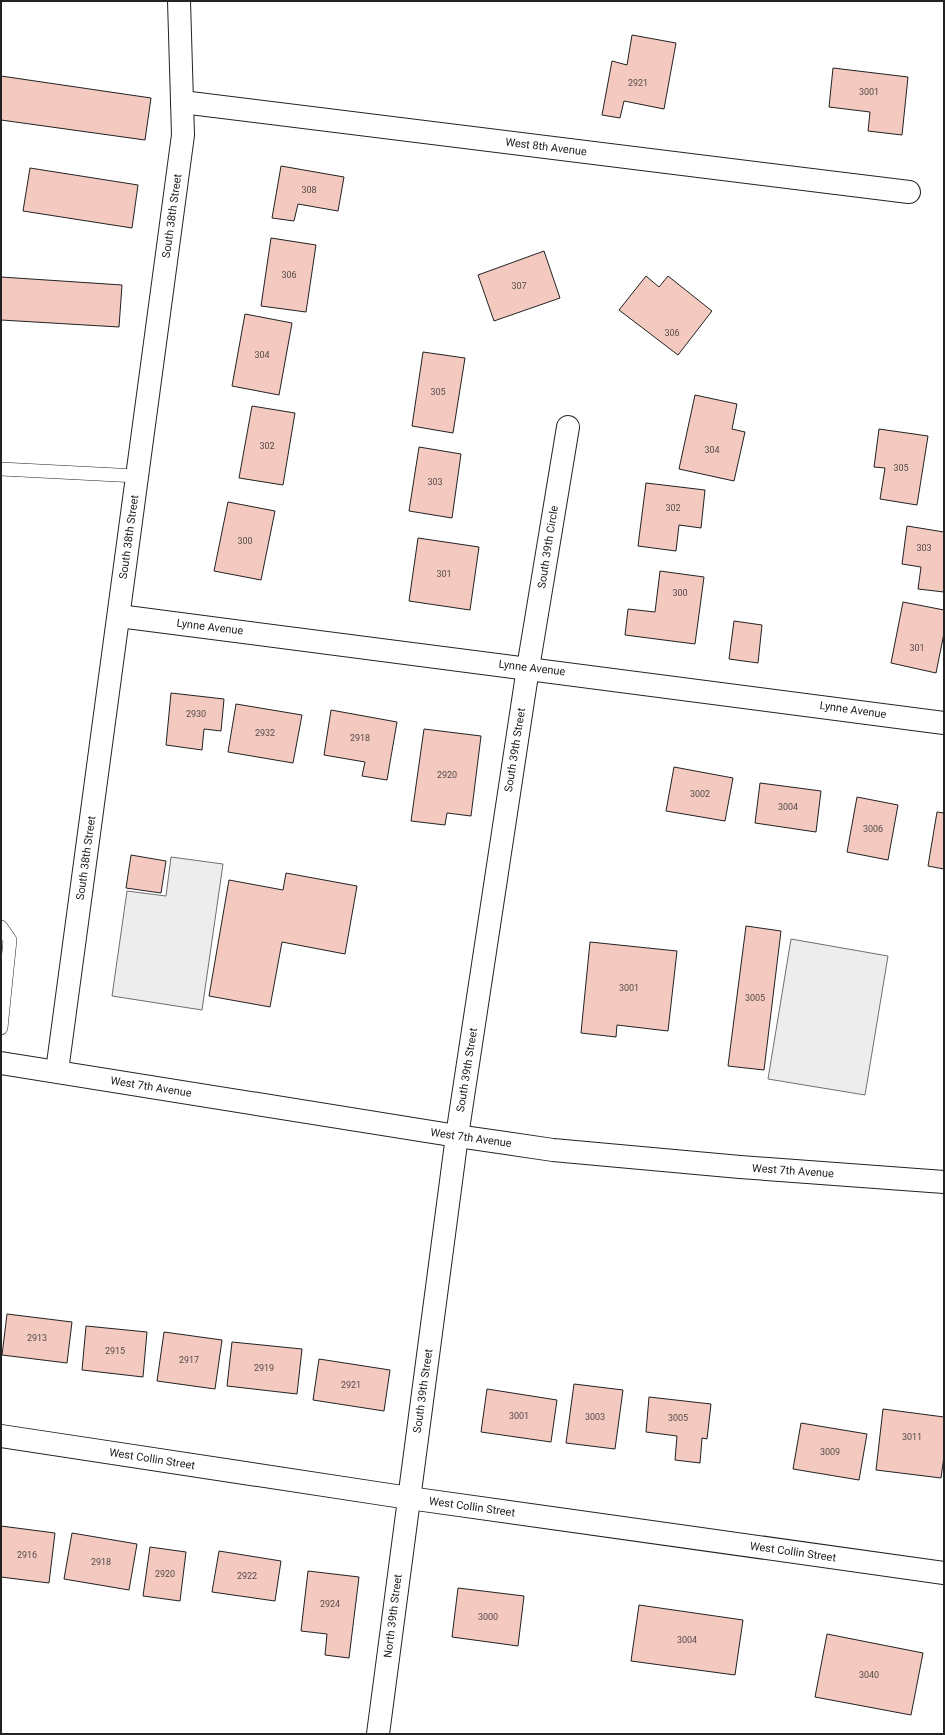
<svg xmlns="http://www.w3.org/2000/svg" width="945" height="1735" font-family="Roboto,sans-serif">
	<rect width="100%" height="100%" fill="#fff"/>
	<g fill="#ededed" stroke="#6f6f6f">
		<path d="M171 857 223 864 202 1010 112 996 127 891 166 896Z"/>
		<path d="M791 939 888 956 865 1095 768 1079Z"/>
	</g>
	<g fill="#f3c9c0" stroke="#222">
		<path d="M632 35 676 43 664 109 624 101 620 118 602 115 612 61 627 65Z"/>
		<path d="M833 68 908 77 902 135 868 131 870 112 829 107Z"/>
		<path d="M1 76 151 98 145 140 1 120Z"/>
		<path d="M281 166 344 177 338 211 298 204 294 221 272 218Z"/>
		<path d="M30 168 138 185 132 228 23 211Z"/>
		<path d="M271 238 316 245 306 312 261 306Z"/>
		<path d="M544 251 560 298 494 321 478 275Z"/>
		<path d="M646 276 659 287 668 276 712 311 678 355 619 310Z"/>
		<path d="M1 277 122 285 119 327 1 320Z"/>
		<path d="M245 314 292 323 279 395 232 386Z"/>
		<path d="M423 352 465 358 453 433 412 426Z"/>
		<path d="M695 395 737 404 732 429 745 432 734 481 679 469Z"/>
		<path d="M252 406 295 413 283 485 239 478Z"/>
		<path d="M879 429 928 436 917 505 880 499 885 468 874 467Z"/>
		<path d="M419 447 461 454 452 518 409 511Z"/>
		<path d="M646 483 705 490 701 528 679 525 676 551 638 546Z"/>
		<path d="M228 502 275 511 261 580 214 571Z"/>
		<path d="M907 526 944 532V592L918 589 921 567 902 564Z"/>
		<path d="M418 538 479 547 470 610 409 601Z"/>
		<path d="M660 571 704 577 695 644 625 635 628 609 655 612Z"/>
		<path d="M903 602 944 610V633L936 673 891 663Z"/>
		<path d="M734 621 762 625 758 663 729 659Z"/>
		<path d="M171 693 224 699 221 731 204 729 202 750 166 745Z"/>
		<path d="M236 704 302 715 293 763 228 752Z"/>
		<path d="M331 710 397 722 387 780 362 776 365 762 324 755Z"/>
		<path d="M424 729 481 736 471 816 447 813 445 825 411 821Z"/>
		<path d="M674 767 733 778 725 821 666 811Z"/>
		<path d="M760 783 821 791 816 832 755 823Z"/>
		<path d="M857 797 898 805 888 860 847 852Z"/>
		<path d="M937 812 944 813V869L928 866Z"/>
		<path d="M131 855 166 861 161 893 126 888Z"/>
		<path d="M286 873 357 886 345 954 282 942 270 1007 209 996 229 880 283 890Z"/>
		<path d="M746 926 781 931 764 1070 728 1066Z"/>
		<path d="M590 942 677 951 668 1031 617 1025 616 1037 581 1033Z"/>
		<path d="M7 1314 72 1322 67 1363 2 1355Z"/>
		<path d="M86 1326 147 1332 143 1377 82 1370Z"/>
		<path d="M164 1332 222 1340 215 1389 157 1381Z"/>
		<path d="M232 1342 302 1349 297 1394 227 1386Z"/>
		<path d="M319 1359 390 1370 384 1411 313 1400Z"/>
		<path d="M574 1384 623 1390 615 1449 566 1443Z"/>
		<path d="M487 1389 557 1400 551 1442 481 1432Z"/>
		<path d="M649 1397 711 1404 707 1439 702 1438 700 1463 675 1460 677 1436 646 1432Z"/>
		<path d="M883 1409 944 1417V1456L941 1478 876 1470Z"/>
		<path d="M801 1423 867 1434 859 1480 793 1469Z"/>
		<path d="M1 1526 55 1533 49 1583 1 1577Z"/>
		<path d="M72 1533 137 1544 129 1590 64 1579Z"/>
		<path d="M150 1547 186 1552 180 1601 143 1596Z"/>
		<path d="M219 1551 281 1561 275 1601 212 1592Z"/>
		<path d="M308 1571 359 1577 349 1658 325 1655 327 1634 301 1631Z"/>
		<path d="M458 1588 524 1596 518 1646 452 1637Z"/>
		<path d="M639 1605 743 1620 735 1675 631 1661Z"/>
		<path d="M827 1634 923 1653 911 1715 815 1697Z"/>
	</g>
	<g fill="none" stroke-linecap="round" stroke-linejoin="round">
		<defs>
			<g id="lane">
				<path d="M1 469 137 476"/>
				<path d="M1 927 10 940 1 1028"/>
			</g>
			<g id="street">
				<path d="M182 102 909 192"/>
				<path d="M119 616 944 723"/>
				<path d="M57 1071 183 135 179 1"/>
				<path d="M1 1436 409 1498 944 1573"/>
				<path d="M378 1734 457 1136 528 668 568 427"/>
			</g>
			<path id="primary" d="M1 1063 457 1136 553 1150 740 1167 944 1182"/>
		</defs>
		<use href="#lane" stroke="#222" stroke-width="14"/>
		<use href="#street" stroke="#222" stroke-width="24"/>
		<use href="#primary" stroke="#222" stroke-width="24"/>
		<use href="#lane" stroke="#fff" stroke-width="13"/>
		<use href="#street" stroke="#fff" stroke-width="22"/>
		<use href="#primary" stroke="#fff" stroke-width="22"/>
	</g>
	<g text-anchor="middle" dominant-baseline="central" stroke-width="3" stroke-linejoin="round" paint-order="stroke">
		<g font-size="9" fill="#564c4a">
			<text x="638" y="83">2921</text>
			<text x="869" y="92">3001</text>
			<text x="309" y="190">308</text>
			<text x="289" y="275">306</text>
			<text x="519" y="286">307</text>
			<text x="672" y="333">306</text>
			<text x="262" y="355">304</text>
			<text x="438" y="392">305</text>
			<text x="267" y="446">302</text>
			<text x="712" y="450">304</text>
			<text x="901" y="468">305</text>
			<text x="435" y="482">303</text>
			<text x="673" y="508">302</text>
			<text x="245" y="541">300</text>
			<text x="924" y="548">303</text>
			<text x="444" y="574">301</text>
			<text x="680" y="593">300</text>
			<text x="917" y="648">301</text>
			<text x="196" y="714">2930</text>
			<text x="265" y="733">2932</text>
			<text x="360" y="738">2918</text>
			<text x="447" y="775">2920</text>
			<text x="700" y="794">3002</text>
			<text x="788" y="807">3004</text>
			<text x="873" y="829">3006</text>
			<text x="629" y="988">3001</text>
			<text x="755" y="998">3005</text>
			<text x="37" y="1338">2913</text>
			<text x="115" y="1351">2915</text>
			<text x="189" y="1360">2917</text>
			<text x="264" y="1368">2919</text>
			<text x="351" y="1385">2921</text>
			<text x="519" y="1416">3001</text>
			<text x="595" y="1417">3003</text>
			<text x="678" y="1418">3005</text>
			<text x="912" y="1437">3011</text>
			<text x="830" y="1452">3009</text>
			<text x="27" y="1555">2916</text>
			<text x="101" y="1562">2918</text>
			<text x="165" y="1574">2920</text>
			<text x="247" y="1576">2922</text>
			<text x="330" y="1604">2924</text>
			<text x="488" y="1617">3000</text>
			<text x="687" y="1640">3004</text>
			<text x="869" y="1675">3040</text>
		</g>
		<g font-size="11" fill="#222" stroke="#fff">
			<text transform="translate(546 147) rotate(7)">West 8th Avenue</text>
			<text transform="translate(172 216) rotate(-82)">South 38th Street</text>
			<text transform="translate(129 537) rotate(-82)">South 38th Street</text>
			<text transform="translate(548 547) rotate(-81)">South 39th Circle</text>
			<text transform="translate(210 627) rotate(7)">Lynne Avenue</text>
			<text transform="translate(532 668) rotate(7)">Lynne Avenue</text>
			<text transform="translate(853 710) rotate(8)">Lynne Avenue</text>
			<text transform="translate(515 750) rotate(-81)">South 39th Street</text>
			<text transform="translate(86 858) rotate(-82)">South 38th Street</text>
			<text transform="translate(467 1070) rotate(-81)">South 39th Street</text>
			<text transform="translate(151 1087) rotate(9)">West 7th Avenue</text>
			<text transform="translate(471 1138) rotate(8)">West 7th Avenue</text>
			<text transform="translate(793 1171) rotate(4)">West 7th Avenue</text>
			<text transform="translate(423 1391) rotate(-82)">South 39th Street</text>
			<text transform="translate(152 1459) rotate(9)">West Collin Street</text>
			<text transform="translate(472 1507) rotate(8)">West Collin Street</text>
			<text transform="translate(793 1552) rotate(8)">West Collin Street</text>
			<text transform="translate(393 1616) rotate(-83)">North 39th Street</text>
		</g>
	</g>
	<rect width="945" height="1735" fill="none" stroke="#222222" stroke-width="4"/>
</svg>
